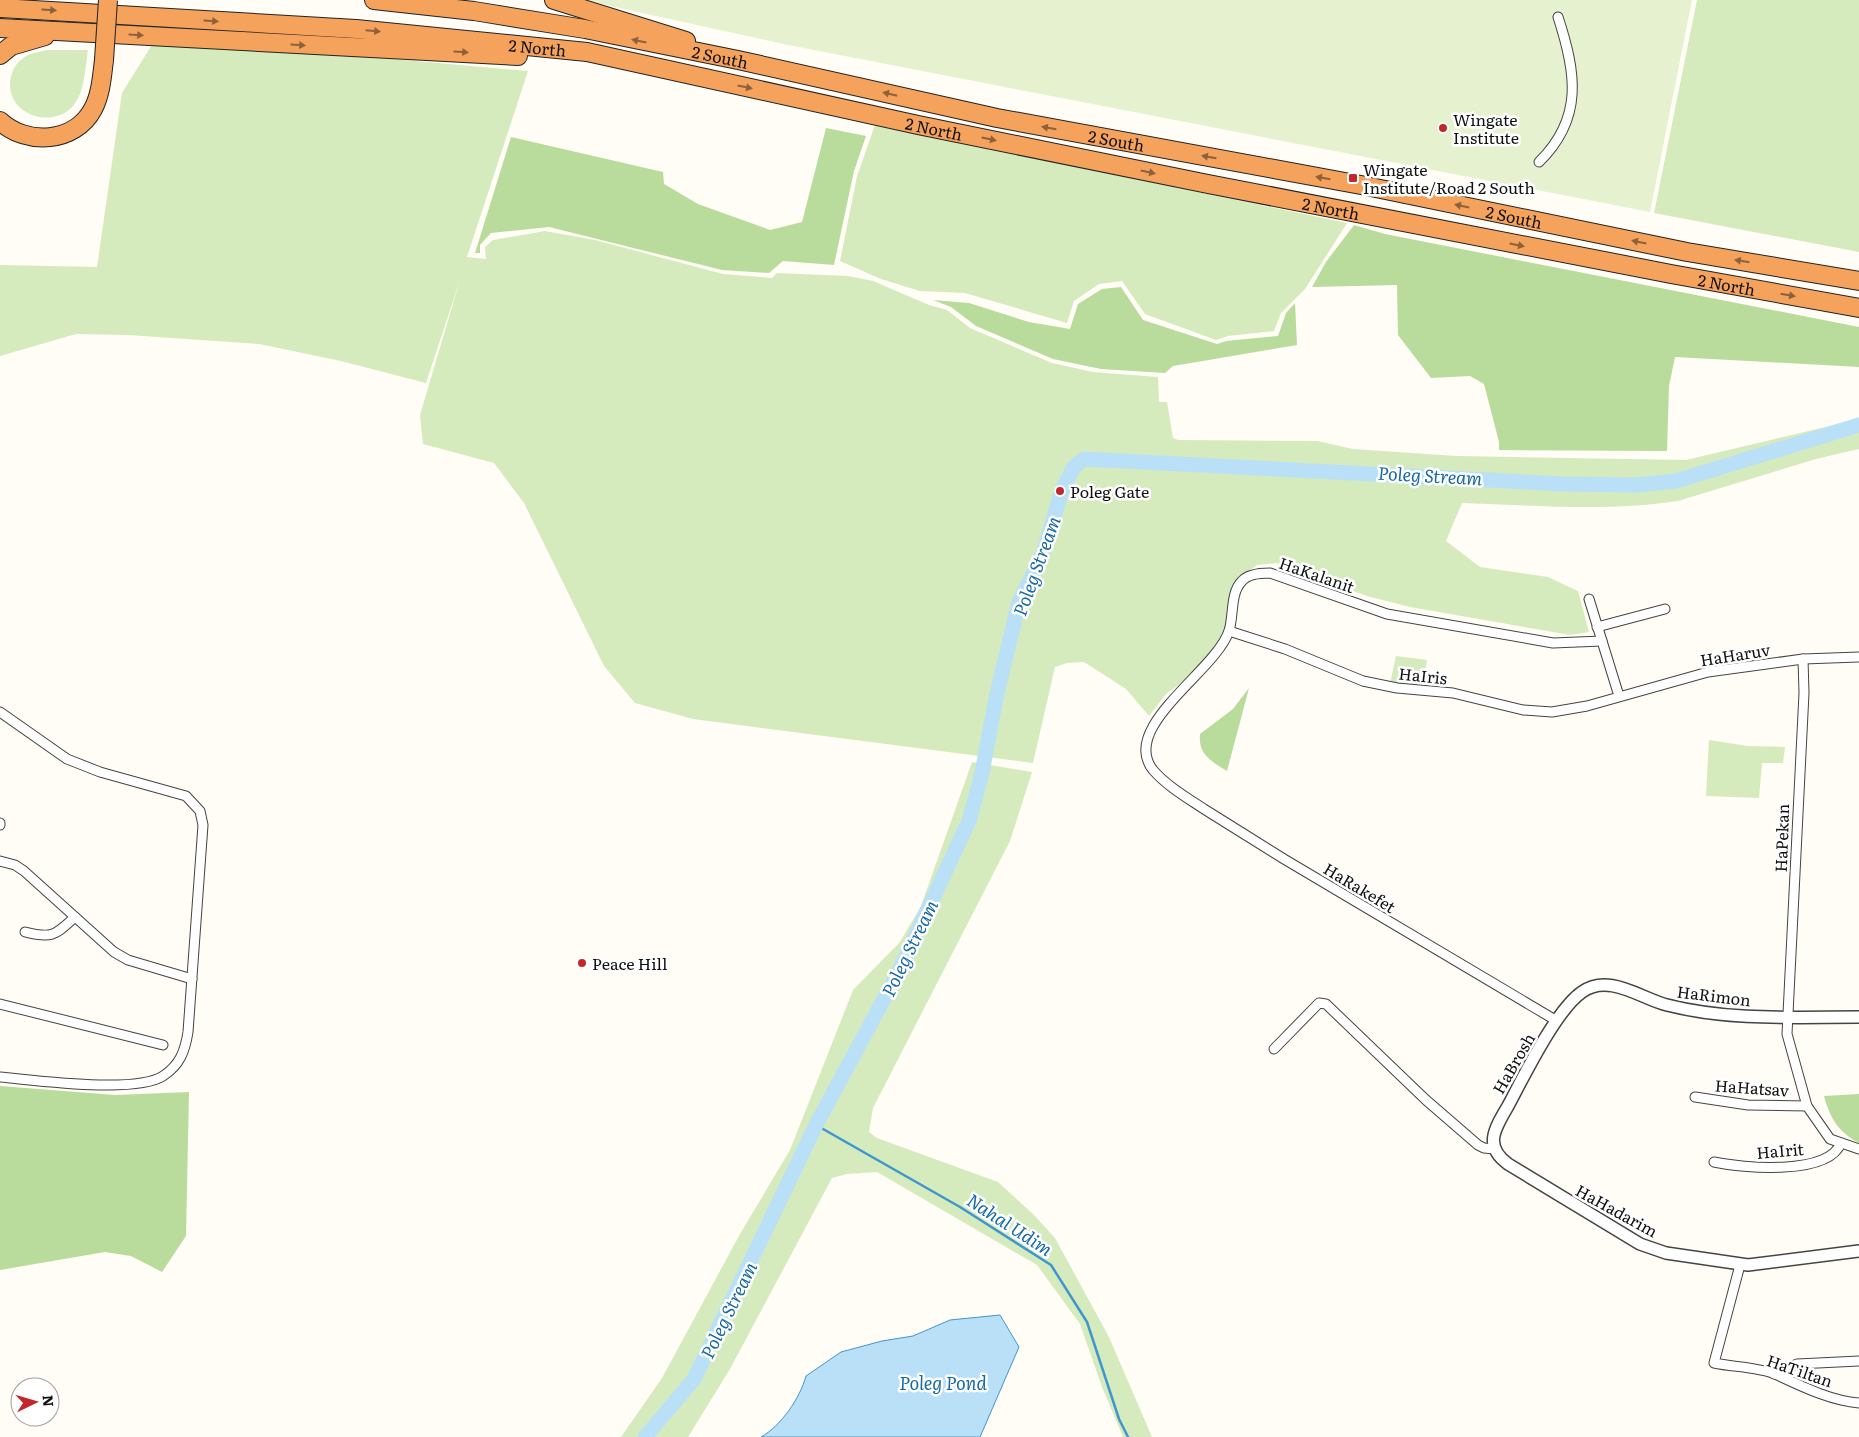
<svg xmlns="http://www.w3.org/2000/svg" width="1859" height="1437" font-family="Literata,serif">
	<rect width="100%" height="100%" fill="#fffdf5"/>
	<g fill="#d5ebbd">
		<path d="M1697 0H1859V252L1654 213Z"/>
		<path d="M153 43 227 44 528 71 467 257 486 259 485 247 493 240 545 231 595 240 723 274 772 278 777 273 848 276 873 281 929 305 947 310 970 328 1052 363 1093 372 1158 377 1159 402H1167L1173 438 1178 440 1317 441 1353 449 1456 456 1686 460 1859 419V449L1816 459 1678 501C1607 512 1533 505 1462 503L1446 541 1480 567 1548 577 1578 591 1589 632 1570 635 1410 607 1367 596 1276 563 1257 565 1243 575 1227 627 1213 653 1191 676 1166 694 1149 716 1126 689 1084 662 1067 663 1055 667 1033 763 693 719 635 703 604 666 524 503 494 463 423 444 420 415 460 280 426 383 341 361 259 344 128 335 76 334 0 356V265L97 267 122 93Z"/>
		<path d="M47 50H88C85 68 85 92 73 106 53 129 8 116 10 82 11 73 15 64 22 59 29 53 39 52 47 50Z"/>
		<path d="M875 125 1347 223 1305 289 1281 313 1274 331 1228 336 1216 340 1145 314 1122 281 1099 284 1074 301 1067 323 965 293 920 291 881 279 840 261 857 176Z"/>
		<path d="M1396 656 1427 660 1422 687 1390 684Z"/>
		<path d="M1709 740 1748 746 1785 747 1783 763H1762L1759 798 1706 796Z"/>
		<path d="M972 762 1032 772 1010 841 873 1108 869 1132 877 1138 998 1182 1034 1215 1055 1238 1109 1337 1152 1437H1123L1102 1387 1080 1324 1037 1265 877 1172 847 1174 832 1178 730 1369 688 1437H621L662 1378 740 1234 790 1150 853 990 900 942 921 906Z"/>
	</g>
	<g fill="#b9dc9c">
		<path d="M826 128 866 136 854 171 834 265 783 261 769 273 722 270 549 227 491 233 480 245V253H475L511 137 663 172 664 184 698 204 770 230 802 222Z"/>
		<path d="M1354 225 1385 234 1859 327V367L1675 357 1669 386 1667 451 1499 450V442L1484 384 1470 376 1431 378 1398 335 1397 285 1312 287 1326 262Z"/>
		<path d="M1121 287 1143 320 1217 344 1226 341 1278 336 1286 313 1295 303 1297 345 1173 366 1165 373 1101 369 1053 359 976 326 951 307 933 300 969 303 1029 322 1070 329 1078 304 1102 289Z"/>
		<path d="M1249 688 1227 771C1211 761 1198 755 1200 734L1233 709Z"/>
		<path d="M0 1086 115 1095 189 1092 186 1236 162 1272 131 1256 105 1252 0 1270Z"/>
		<path d="M1859 1094V1143C1838 1132 1830 1118 1824 1096Z"/>
	</g>
	<path fill="#e6f2cf" d="M583 0H1692L1650 212 788 45Z"/>
	<path fill="#b9e0f7" stroke="#3f96cf" d="M1000 1315 1019 1347 980 1437H761C781 1426 800 1398 806 1376L841 1352 882 1341 913 1336 950 1320Z"/>
	<g fill="none" stroke-linecap="round" stroke-linejoin="round">
		<path stroke="#3f96cf" stroke-width="2.5" d="M816 1125 960 1207 1051 1265 1087 1322 1119 1419 1128 1437"/>
		<path stroke="#b9e0f7" stroke-width="15" d="M645 1437 694 1379 816 1125 898 973 969 821 982 773 996 698 1019 602 1043 554 1062 490 1074 467 1084 459 1563 484 1636 485 1676 481 1859 425"/>
		<defs>
			<g id="minor">
				<path d="M1539 162C1584 118 1576 72 1558 17"/>
				<path d="M1589 599 1619 696"/>
				<path d="M1597 627 1665 609"/>
				<path d="M1229 631 1285 649 1363 681 1397 688 1453 693 1523 710 1552 712 1587 706 1708 672 1803 659 1859 657"/>
				<path d="M1803 659 1804 693 1787 1034 1807 1106 1830 1139 1859 1149"/>
				<path d="M0 712 67 759 100 772 186 796 200 811 203 825 188 1032C185 1051 180 1065 163 1076 135 1094 35 1080 0 1077"/>
				<path d="M0 825V823"/>
				<path d="M0 861 15 865 24 871 114 952 128 960 192 979"/>
				<path d="M25 932C53 939 55 935 75 917"/>
				<path d="M0 1004 163 1045"/>
				<path d="M1557 1021C1466 967 1375 913 1284 859 1257 842 1231 826 1204 809 1186 797 1167 786 1153 770 1119 727 1215 672 1229 631 1234 615 1230 593 1242 581 1248 574 1262 573 1270 573L1387 614 1553 643 1602 641"/>
				<path d="M1274 1049 1319 1003 1326 1004 1426 1100 1478 1145 1484 1148 1494 1149"/>
				<path d="M1695 1097 1748 1105 1807 1106"/>
				<path d="M1714 1162C1743 1168 1828 1176 1841 1143"/>
				<path d="M1740 1265 1714 1363C1733 1367 1758 1367 1775 1374 1801 1386 1831 1401 1859 1403"/>
				<path d="M1774 1374 1797 1364 1859 1361"/>
			</g>
			<path id="tertiary" d="M1859 1017C1795 1017 1730 1021 1667 1005 1640 998 1609 973 1582 992 1556 1010 1524 1076 1508 1106 1495 1128 1483 1146 1508 1164L1640 1244 1666 1253 1748 1265 1859 1251"/>
			<g id="motorway">
				<path id="s1" d="M374 0 474 11 585 29 738 60 997 118 1361 185 1687 252 1859 281"/>
				<path d="M554 0 686 41"/>
				<path id="s2" d="M0 8 356 29 587 52 918 125 1208 184 1671 274 1859 308"/>
				<path d="M0 28 518 56"/>
				<path d="M0 55 11 46 45 36"/>
				<path d="M0 121C27 146 75 143 93 109 101 94 102 76 104 60"/>
			</g>
		</defs>
		<use href="#minor" stroke="#444" stroke-width="11"/>
		<use href="#tertiary" stroke="#444" stroke-width="14"/>
		<use href="#motorway" stroke="#222" stroke-width="20"/>
		<use href="#minor" stroke="#fff" stroke-width="9"/>
		<use href="#tertiary" stroke="#fff" stroke-width="11"/>
		<use href="#motorway" stroke="#f5a25d" stroke-width="18"/>
		<defs>
			<path id="motorway-bridge" d="M104 60 108 0"/>
		</defs>
		<use href="#motorway-bridge" stroke="#222" stroke-width="20" stroke-linecap="butt"/>
		<use href="#motorway-bridge" stroke="#f5a25d" stroke-width="18"/>
	</g>
	<defs><path id="oneway-solid" d="M-6-.8H1V-3.2L6.5 0L1 3.2V.8H-6Z" transform="scale(1.25)"/></defs>
	<g fill="#8e613b">
		<use href="#oneway-solid" transform="translate(49 10) rotate(3)"/>
		<use href="#oneway-solid" transform="translate(211 21) rotate(4)"/>
		<use href="#oneway-solid" transform="translate(373 31) rotate(5)"/>
		<use href="#oneway-solid" transform="translate(136 35) rotate(3)"/>
		<use href="#oneway-solid" transform="translate(639 41) rotate(-168)"/>
		<use href="#oneway-solid" transform="translate(298 45) rotate(3)"/>
		<use href="#oneway-solid" transform="translate(461 52) rotate(4)"/>
		<use href="#oneway-solid" transform="translate(745 87) rotate(12)"/>
		<use href="#oneway-solid" transform="translate(890 94) rotate(-167)"/>
		<use href="#oneway-solid" transform="translate(1049 128) rotate(-170)"/>
		<use href="#oneway-solid" transform="translate(989 139) rotate(12)"/>
		<use href="#oneway-solid" transform="translate(1209 157) rotate(-170)"/>
		<use href="#oneway-solid" transform="translate(1148 172) rotate(12)"/>
		<use href="#oneway-solid" transform="translate(1323 178) rotate(-170)"/>
		<use href="#oneway-solid" transform="translate(1462 206) rotate(-168)"/>
		<use href="#oneway-solid" transform="translate(1639 242) rotate(-168)"/>
		<use href="#oneway-solid" transform="translate(1517 245) rotate(11)"/>
		<use href="#oneway-solid" transform="translate(1742 261) rotate(-171)"/>
		<use href="#oneway-solid" transform="translate(1788 295) rotate(10)"/>
	</g>
	<g fill="#c4262e" stroke="#fff" stroke-width="2">
		<circle cx="1443" cy="128" r="5"/>
		<rect x="1348" y="173" width="10" height="10" rx="2.5"/>
		<circle cx="1060" cy="491" r="5"/>
		<circle cx="582" cy="963" r="5"/>
	</g>
	<g text-anchor="middle" dominant-baseline="central" stroke-width="5" stroke-linejoin="round" paint-order="stroke">
		<g font-size="16" fill="#111" stroke="#fff">
			<text stroke="none"><textPath href="#s2" startOffset="539">2 North</textPath></text>
			<text stroke="none"><textPath href="#s1" startOffset="351">2 South</textPath></text>
			<text stroke="none"><textPath href="#s2" startOffset="944">2 North</textPath></text>
			<text stroke="none"><textPath href="#s1" startOffset="756">2 South</textPath></text>
			<text stroke="none"><textPath href="#s2" startOffset="1349">2 North</textPath></text>
			<text stroke="none"><textPath href="#s1" startOffset="1161">2 South</textPath></text>
			<text stroke="none"><textPath href="#s2" startOffset="1752">2 North</textPath></text>
			<text transform="translate(1317 574) rotate(19)">HaKalanit</text>
			<text transform="translate(1735 654) rotate(-9)">HaHaruv</text>
			<text transform="translate(1423 675) rotate(6)">HaIris</text>
			<text transform="translate(1781 838) rotate(-88)">HaPekan</text>
			<text transform="translate(1360 887) rotate(31)">HaRakefet</text>
			<text transform="translate(1714 995) rotate(7)">HaRimon</text>
			<text transform="translate(1513 1063) rotate(-60)">HaBrosh</text>
			<text transform="translate(1752 1087) rotate(4)">HaHatsav</text>
			<text transform="translate(1780 1150) rotate(-5)">HaIrit</text>
			<text transform="translate(1617 1210) rotate(29)">HaHadarim</text>
			<text transform="translate(1800 1370) rotate(19)">HaTiltan</text>
		</g>
		<g font-size="16" fill="#111" stroke="#fff" text-anchor="start">
			<text x="1453" y="119">Wingate<tspan x="1453" dy="18">Institute</tspan></text>
			<text x="1363" y="169">Wingate<tspan x="1363" dy="18">Institute/Road 2 South</tspan></text>
			<text x="1070" y="491">Poleg Gate</text>
			<text x="592" y="963">Peace Hill</text>
		</g>
		<g font-size="18" font-style="italic" fill="#1768a6" stroke="#fff">
			<text transform="translate(1430 475) rotate(3)">Poleg Stream</text>
			<text transform="translate(1036 566) rotate(-70)">Poleg Stream</text>
			<text transform="translate(909 948) rotate(-64)">Poleg Stream</text>
			<text transform="translate(1010 1224) rotate(33)">Nahal Udim</text>
			<text transform="translate(728 1310) rotate(-64)">Poleg Stream</text>
			<text x="943" y="1382">Poleg Pond</text>
		</g>
	</g>
	<g transform="translate(35 1402) rotate(85)"><circle r="24" fill="#ffffff" stroke="#a0a0a0"/>
	<path d="M0-4L9 19L0 12L-9 19Z" fill="#c4262e"/>
	<text y="-8" font-size="14" font-weight="bold" text-anchor="middle" fill="#111111">N</text>
	</g>
</svg>
